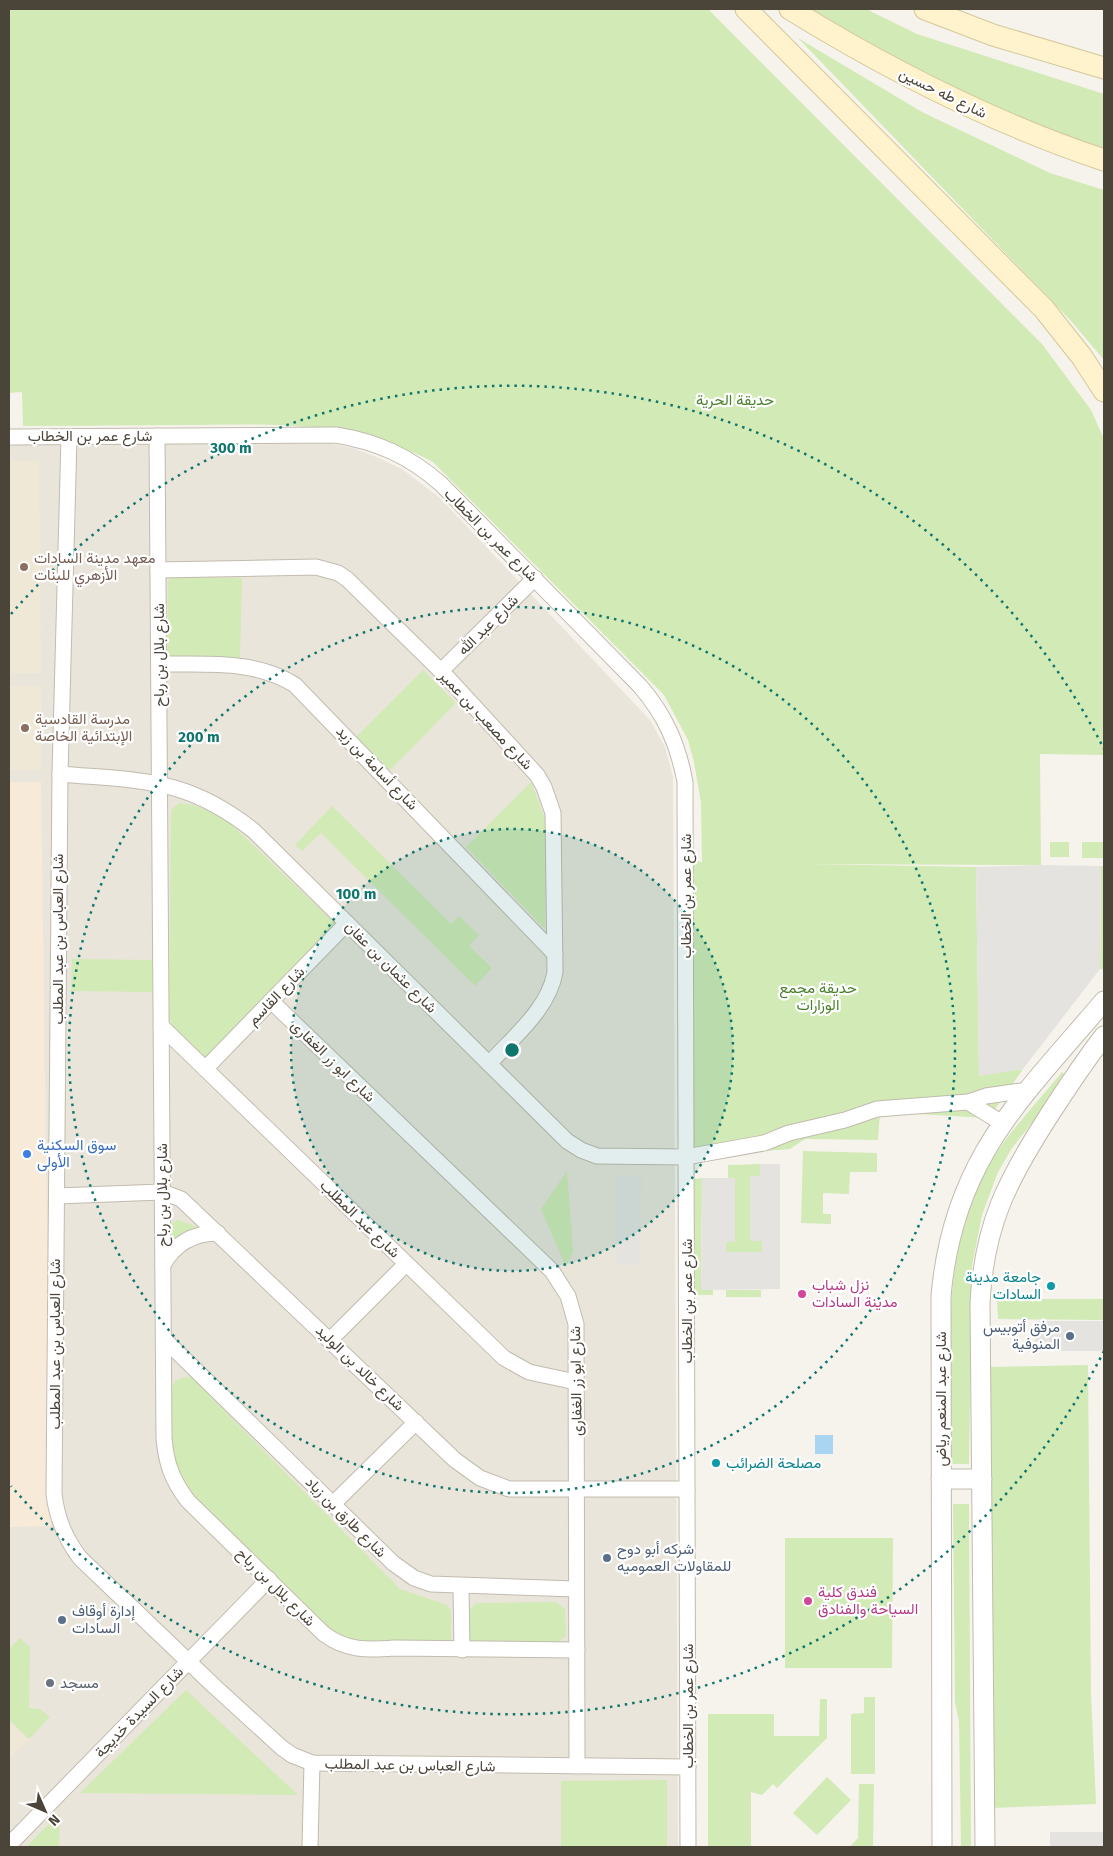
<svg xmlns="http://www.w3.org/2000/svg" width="1113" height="1856" font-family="'Fira Sans',Vazirmatn,sans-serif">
	<rect width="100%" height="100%" fill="#f6f3ec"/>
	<path fill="#eae5da" d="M323 442 353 448 374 456 402 469 440 498 650 720 665 747 673 777 678 1847H9V444Z"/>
	<path fill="#f7ead8" d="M9 782H41L51 1526 9 1527Z"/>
	<g fill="#efe8d6">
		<path d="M9 461H39L41 673H9Z"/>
		<rect x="9" y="686" width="32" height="84"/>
		<path d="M9 1720 29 1739 9 1759Z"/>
	</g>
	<g fill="#d2eab5">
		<path d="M9 9H708L1042 344 1091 410 1104 439V755L1040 754 1041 865 805 864 976 867 979 1075 1023 1069 989 1118 880 1112 878 1140 805 1139 790 1149 686 1157V853L702 863 701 803 694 762 688 740 664 695 433 462C355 421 276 424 191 425 135 425 79 426 23 426L22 392 9 393Z"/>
		<path d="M811 9H866L917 34 1104 94V154L952 93Z"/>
		<path d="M798 38 922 112 1050 173 1104 190V360L1072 322Z"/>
		<path d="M171 577 242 578 240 660 170 657 167 654 168 581Z"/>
		<path d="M423 670 456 703 390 770 356 737Z"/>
		<path d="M531 782 545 819V929L466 847Z"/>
		<path d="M179 803 193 805 209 811 231 824 339 927 206 1057C186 1047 177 1038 169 1017L171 810Z"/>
		<path d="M332 806 451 924 459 916 479 935 469 946 492 968 475 986 321 833 302 851 295 845Z"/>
		<rect x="1050" y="842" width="19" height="15"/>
		<rect x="1082" y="842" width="22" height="16"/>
		<path d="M1101 866H1104V969H1100Z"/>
		<path d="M72 959 152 960V992L71 991Z"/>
		<path d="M1062 1072 1068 1077 1012 1148 998 1172 982 1215 972 1266 969 1464H951C950 1369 939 1252 987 1168 1007 1133 1037 1103 1062 1072Z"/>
		<path d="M803 1151 877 1153V1172H850L849 1194 823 1193V1214H831V1224L801 1223Z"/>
		<path d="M760 1164V1176H751L750 1241H762V1252H726V1242L735 1241V1179L728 1178V1165Z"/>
		<path d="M567 1171 573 1251 566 1267 541 1209Z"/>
		<path d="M702 1178 701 1289 713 1288V1295H693L694 1179Z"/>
		<path d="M178 1220 193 1225 201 1231 170 1250 169 1225Z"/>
		<rect x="726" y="1290" width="35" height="7"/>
		<path d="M997 1299H1104V1320L998 1319Z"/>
		<path d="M1088 1365 1091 1693 1096 1804 992 1808 989 1367Z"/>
		<path d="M191 1377 400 1589 447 1605 451 1611V1639L448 1643 348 1649 177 1489 172 1471 171 1390C174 1379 180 1377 191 1377Z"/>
		<path d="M953 1504H969L971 1847H961L959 1721 955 1703Z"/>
		<path d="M785 1538H893L892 1668H785Z"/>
		<path d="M556 1602 565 1609 566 1636 556 1644H473L468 1638V1612L476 1603Z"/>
		<path d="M20 1638 30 1647 29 1708 40 1709 50 1717 29 1739 9 1720V1649Z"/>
		<path d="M186 1690 298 1795 80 1793Z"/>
		<path d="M864 1697H875V1774H851V1714L864 1713Z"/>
		<path d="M820 1699H827V1738L777 1788 773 1784 762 1795 751 1792V1847H708V1714H774V1736H819Z"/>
		<path d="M827 1777 851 1800 817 1835 793 1813Z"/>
		<path d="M667 1780V1847H561V1781Z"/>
		<path d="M859 1784H874L873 1847H850L858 1838Z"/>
		<path d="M60 1813 59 1847H26Z"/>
	</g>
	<g fill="#e5e3e0">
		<path d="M1041 865 1101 866 1100 969 1023 1069 979 1076 976 867Z"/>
		<path d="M760 1164H780V1289L701 1290 702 1178H735V1242H726V1252H762V1241H750V1176H760Z"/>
		<path d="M617 1176H642L640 1265H616Z"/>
		<rect x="1035" y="1321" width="69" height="30"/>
		<rect x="1050" y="1832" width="54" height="15"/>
	</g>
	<rect fill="#a9d4f2" x="815" y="1435" width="18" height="19"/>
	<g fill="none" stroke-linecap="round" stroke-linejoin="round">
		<defs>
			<g id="minor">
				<path d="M157 436 164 1438C166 1463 172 1480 188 1501L324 1634C347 1651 367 1650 394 1648L577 1650"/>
				<path d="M9 437 336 435C378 442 409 456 441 484L640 686C665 715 678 744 685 782L688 1847"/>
				<path d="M69 437 60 774 54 1494C57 1519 65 1538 80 1558L214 1686 282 1748 292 1755 312 1763 688 1767"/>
				<path d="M158 570 316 567 338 573 347 579 448 678 537 775 544 787 553 813 555 972C549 1009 513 1037 489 1064"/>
				<path d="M159 664C205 665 254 659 295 685L555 954"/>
				<path d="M441 671 535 578"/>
				<path d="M60 774C141 781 186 777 254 831L567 1141 581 1150 597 1156 686 1157 764 1143 789 1133 845 1120 877 1109 968 1102 986 1096 1028 1090"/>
				<path d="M271 1001 552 1271 568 1296 576 1324 577 1766"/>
				<path d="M161 1026 504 1358 529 1372 576 1382"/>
				<path d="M205 1069 347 923"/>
				<path d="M968 1102 1002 1123"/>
				<path d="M57 1196 162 1192 181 1199 455 1460 480 1478 509 1489H687"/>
				<path d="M163 1265C175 1243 193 1233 218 1233"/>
				<path d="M164 1339 393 1563 414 1578 431 1584 576 1589"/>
				<path d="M330 1340 406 1264"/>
				<path d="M333 1504 416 1422"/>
				<path d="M461 1586 462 1650"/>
				<path d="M9 1845 269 1579"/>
				<path d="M310 1847 312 1763"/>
			</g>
			<g id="tertiary">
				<path d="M941 1479H982"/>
				<path d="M942 1847 941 1296C953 1159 1021 1099 1104 1001"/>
				<path d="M985 1847 980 1303C984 1225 1007 1181 1048 1117 1066 1089 1084 1062 1104 1036"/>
			</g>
			<g id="secondary">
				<path d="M746 9 1044 309 1082 357 1104 391"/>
				<path d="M790 9C889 70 993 123 1104 160"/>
				<path d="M925 9 993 35 1104 68"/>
			</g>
		</defs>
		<use href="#minor" stroke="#c2bbae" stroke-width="17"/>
		<use href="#tertiary" stroke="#c2bbae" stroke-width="21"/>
		<use href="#secondary" stroke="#d6c79b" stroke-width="23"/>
		<use href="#minor" stroke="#fff" stroke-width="15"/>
		<use href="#tertiary" stroke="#fff" stroke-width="19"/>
		<use href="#secondary" stroke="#fff3cd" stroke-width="21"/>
	</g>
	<circle cx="512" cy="1050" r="221" fill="#0f766e" fill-opacity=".12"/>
	<g fill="none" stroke="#0f766e" stroke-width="2.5" stroke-dasharray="2.5 5">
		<circle cx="512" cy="1050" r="221"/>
		<circle cx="512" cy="1050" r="443"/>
		<path d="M1104 1351A664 664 0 0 1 11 1486M11 614A664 664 0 0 1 1104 749"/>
	</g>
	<g fill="#8d6e63" stroke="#fff" stroke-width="2">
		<circle cx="24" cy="567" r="5"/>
		<circle cx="25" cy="728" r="5"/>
	</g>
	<circle fill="#3f7fe0" stroke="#fff" stroke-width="2" cx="27" cy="1154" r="5"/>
	<g fill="#0f9aa8" stroke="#fff" stroke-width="2">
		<circle cx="1051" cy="1286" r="5"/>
		<circle cx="716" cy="1463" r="5"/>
	</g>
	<g fill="#d1479c" stroke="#fff" stroke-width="2">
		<circle cx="802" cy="1294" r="5"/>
		<circle cx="808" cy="1601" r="5"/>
	</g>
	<g fill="#5c6f8a" stroke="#fff" stroke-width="2">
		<circle cx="1070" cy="1336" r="5"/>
		<circle cx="607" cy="1558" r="5"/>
		<circle cx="62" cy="1620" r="5"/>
	</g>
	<circle fill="#6b7280" stroke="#fff" stroke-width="2" cx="50" cy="1683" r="5"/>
	<g text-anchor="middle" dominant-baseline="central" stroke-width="4.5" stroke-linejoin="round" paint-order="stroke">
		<g font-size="15" fill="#4b4439" stroke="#fff">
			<text transform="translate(943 93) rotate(26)">شارع طه حسين</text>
			<text x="90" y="436">شارع عمر بن الخطاب</text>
			<text transform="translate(491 535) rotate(45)">شارع عمر بن الخطاب</text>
			<text transform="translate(488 625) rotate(-45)">شارع عبد الله</text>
			<text transform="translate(159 655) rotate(-90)">شارع بلال بن رباح</text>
			<text transform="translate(486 720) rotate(47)">شارع مصعب بن عمير</text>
			<text transform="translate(377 768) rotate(46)">شارع أسامة بن زيد</text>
			<text transform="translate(686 896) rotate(-90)">شارع عمر بن الخطاب</text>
			<text transform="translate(58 939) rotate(-90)">شارع العباس بن عبد المطلب</text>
			<text transform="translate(391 967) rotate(45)">شارع عثمان بن عفان</text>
			<text transform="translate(276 996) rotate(-46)">شارع القاسم</text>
			<text transform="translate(333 1061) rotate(44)">شارع ابو زر الغفارى</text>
			<text transform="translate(162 1195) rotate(-90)">شارع بلال بن رباح</text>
			<text transform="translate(360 1219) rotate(44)">شارع عبد المطلب</text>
			<text transform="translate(687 1301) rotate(-90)">شارع عمر بن الخطاب</text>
			<text transform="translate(55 1344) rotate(-90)">شارع العباس بن عبد المطلب</text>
			<text transform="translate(360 1368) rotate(44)">شارع خالد بن الوليد</text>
			<text transform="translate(576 1381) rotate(-91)">شارع ابو زر الغفارى</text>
			<text transform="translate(941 1399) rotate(-90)">شارع عبد المنعم رياض</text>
			<text transform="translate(346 1517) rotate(45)">شارع طارق بن زياد</text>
			<text transform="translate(276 1587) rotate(45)">شارع بلال بن رباح</text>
			<text transform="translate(688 1706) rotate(-90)">شارع عمر بن الخطاب</text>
			<text transform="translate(139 1712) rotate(-46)">شارع السيدة خديجة</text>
			<text transform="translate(410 1765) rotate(1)">شارع العباس بن عبد المطلب</text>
		</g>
		<g font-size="15" fill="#4a7f2a" stroke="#fff">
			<text x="735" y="400">حديقة الحرية</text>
			<text x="818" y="988">حديقة مجمع<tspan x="818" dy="17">الوزارات</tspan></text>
		</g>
		<g font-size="15" fill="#785e54" stroke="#fff" text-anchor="start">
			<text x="34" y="558">معهد مدينة السادات<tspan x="34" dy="17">الأزهري للبنات</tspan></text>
			<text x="35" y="719">مدرسة القادسية<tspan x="35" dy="17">الإبتدائية الخاصة</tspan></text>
		</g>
		<g font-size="15" fill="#366cbe" stroke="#fff" text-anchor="start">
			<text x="37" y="1145">سوق السكنية<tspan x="37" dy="17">الأولى</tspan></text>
		</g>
		<g font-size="15" fill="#0d838f" stroke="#fff" text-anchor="end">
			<text x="1041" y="1277">جامعة مدينة<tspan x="1041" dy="17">السادات</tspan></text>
			<text x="726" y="1463" text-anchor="start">مصلحة الضرائب</text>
		</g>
		<g font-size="15" fill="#b23c85" stroke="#fff" text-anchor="start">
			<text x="812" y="1285">نزل شباب<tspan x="812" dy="17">مدينة السادات</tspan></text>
			<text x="818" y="1592">فندق كلية<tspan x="818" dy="17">السياحة والفنادق</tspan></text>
		</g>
		<g font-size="15" fill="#4e5e75" stroke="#fff" text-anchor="start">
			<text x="1060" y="1327" text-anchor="end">مرفق أتوبيس<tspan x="1060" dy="17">المنوفية</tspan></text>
			<text x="617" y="1549">شركه أبو دوح<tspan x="617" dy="17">للمقاولات العموميه</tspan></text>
			<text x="72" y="1611">إدارة أوقاف<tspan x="72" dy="17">السادات</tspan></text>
		</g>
		<g font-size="15" fill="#5b616d" stroke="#fff" text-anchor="start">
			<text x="60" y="1683">مسجد</text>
		</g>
	</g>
	<circle cx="512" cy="1050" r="8" fill="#0f766e" stroke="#fff" stroke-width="2.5"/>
	<g font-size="15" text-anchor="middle" font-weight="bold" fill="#0f766e" stroke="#fff" stroke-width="4.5" stroke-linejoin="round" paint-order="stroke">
		<text x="231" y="453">300 m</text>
		<text x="199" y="742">200 m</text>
		<text x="356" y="899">100 m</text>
	</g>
	<rect width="1113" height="1856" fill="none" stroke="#4b4439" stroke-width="20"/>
	<g transform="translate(45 1811) rotate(135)" stroke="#ffffff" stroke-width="4" paint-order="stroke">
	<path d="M0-4L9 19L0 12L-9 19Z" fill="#4b4439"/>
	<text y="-8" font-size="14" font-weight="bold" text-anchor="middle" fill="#4b4439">N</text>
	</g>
</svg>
